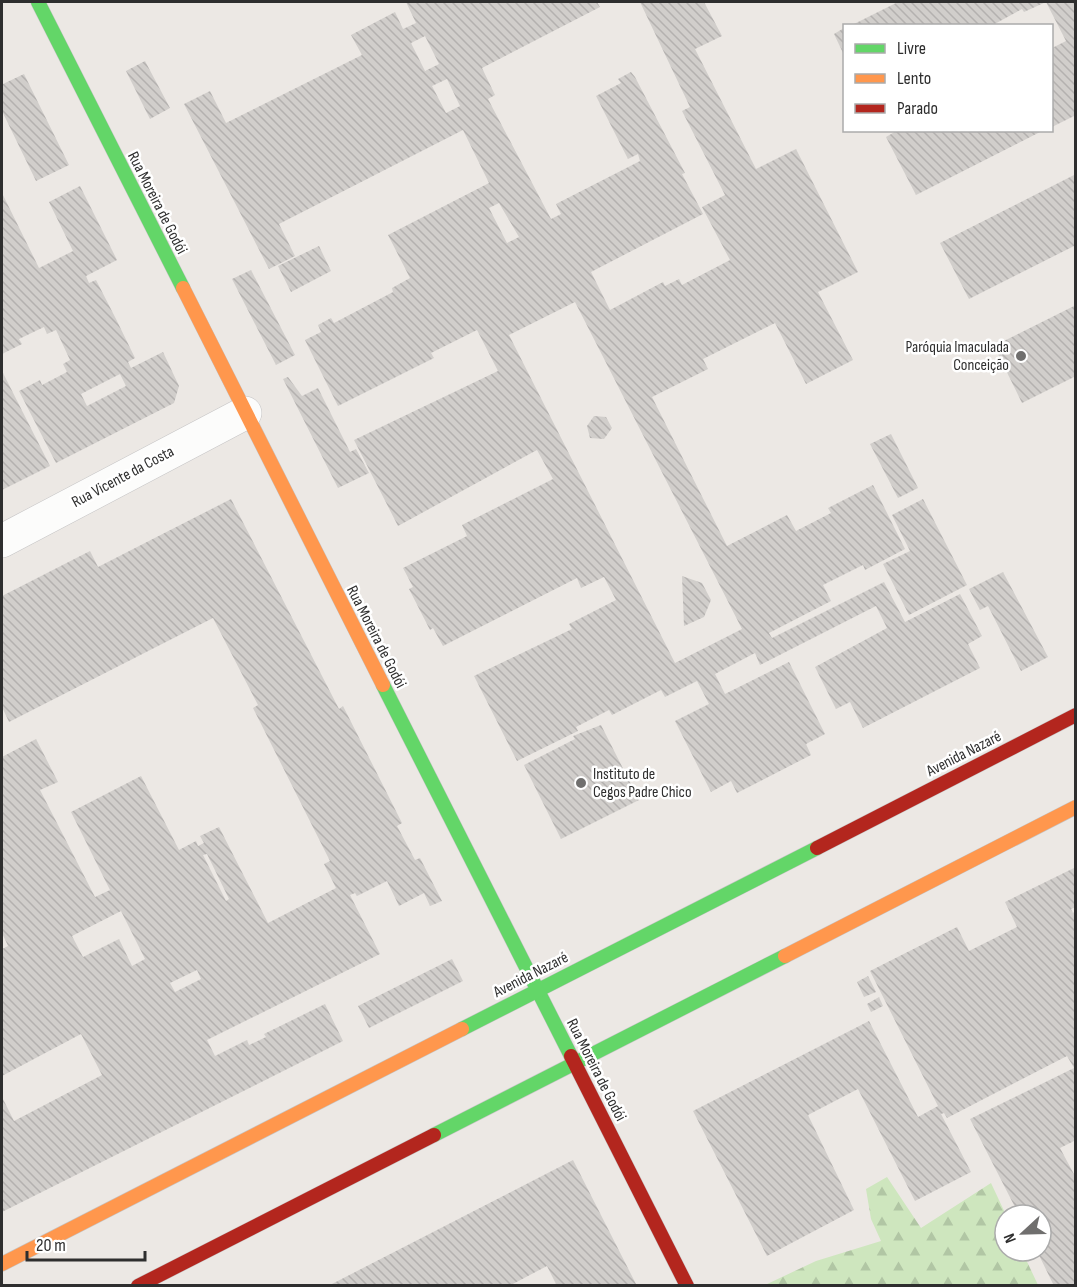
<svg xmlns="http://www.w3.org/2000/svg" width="1077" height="1287" font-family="'Sofia Sans Condensed',sans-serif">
	<defs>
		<pattern id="forest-firs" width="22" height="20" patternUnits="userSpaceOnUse" patternTransform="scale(1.5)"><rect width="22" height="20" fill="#cee6be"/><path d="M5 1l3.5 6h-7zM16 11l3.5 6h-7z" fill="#b1c6a4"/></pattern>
		<pattern id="building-back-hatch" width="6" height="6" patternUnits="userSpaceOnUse" patternTransform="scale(1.5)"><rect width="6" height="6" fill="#d1cecb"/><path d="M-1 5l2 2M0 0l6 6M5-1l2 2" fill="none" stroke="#b4b1af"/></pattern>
	</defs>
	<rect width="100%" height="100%" fill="#ece8e4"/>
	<path fill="url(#forest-firs)" d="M887 1177 921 1228 991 1183 1006 1215 1005 1251H1022L1038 1285H765L816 1261 881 1241 871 1219 866 1189Z"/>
	<g fill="url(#building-back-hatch)" fill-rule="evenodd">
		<path d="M406 2H597L600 7 482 68 495 95 488 99 551 219 561 214 556 204 640 161 638 154 628 159 596 96 621 83 618 79 631 72 635 77 685 173 682 174 703 214 591 272 610 310 663 282 665 286 679 279 682 285 730 260 702 207 725 195 682 111 690 107 640 2H704L722 36 695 49 756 169 796 149 858 272 818 292 853 360 806 384 775 323 703 359 708 369 652 397 727 546 787 515 796 531 831 513 828 508 873 485 905 549 865 570 863 565 823 585 831 601 769 633 772 638 884 582 905 622 960 594 982 636 968 644 980 668 863 728 850 702 836 709 815 667 887 628 876 606 760 665 755 653 715 674 725 694 789 662 825 734 806 744 811 755 737 793 731 781 711 792 675 721 709 704 697 681 665 697 661 690 612 715 609 710 576 727 578 731 517 761 474 676 572 629 569 624 616 600 604 577 581 588 577 578 443 646 433 628 430 630 409 589 413 587 403 568 467 536 462 525 553 479 537 450 398 526 354 440 498 371 477 330 431 353 434 358 338 406 305 340 321 332 318 325 331 318 334 323 393 292 392 288 410 278 388 235 489 183 463 130 279 224 295 256 269 269 184 104 210 91 226 123 362 55 351 35 395 12 403 29 416 23ZM425 36 439 64 425 71 411 43ZM447 79 460 106 446 113 432 86ZM499 203 519 237 507 243 489 208ZM575 302 742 629 675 663 509 335Z"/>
		<path d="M898 2H1076V115L1052 127V48L1066 41 1046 2 1024 12 1022 9 991 26H850Z"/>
		<path d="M844 28V55L834 34Z"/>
		<path d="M145 61 170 108 150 119 126 71Z"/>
		<path d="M24 74 69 165 36 181 2 111V81L3 84Z"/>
		<path d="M898 130H1044L916 195 886 137Z"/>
		<path d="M1076 174V245L969 299 940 243Z"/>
		<path d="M80 186 117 260 86 276 89 283 96 280 116 319 135 358 128 362 131 368 163 352 179 386 174 403 56 463 19 391 40 380 42 385 67 372 63 364 70 360 56 330 47 334 44 327 19 339 22 344 2 354V193L39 268 73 251 49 202ZM120 374 126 386 87 406 81 394Z"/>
		<path d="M319 246 331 271 291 292 278 266Z"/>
		<path d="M251 270 295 355 276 365 232 279Z"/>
		<path d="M1076 305V376L1022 403 994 346Z"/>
		<path d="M2 371 50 466 2 490Z"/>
		<path d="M288 377 302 396 318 388 350 452 356 449 369 473 338 488 283 379Z"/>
		<path d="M594 416 606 417 612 428 604 439 590 438 587 426Z"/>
		<path d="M891 434 918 488 898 498 870 444Z"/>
		<path d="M231 499 339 709 343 706 402 823 397 826 415 860 420 858 442 901 430 906 424 893 399 906 387 881 357 896 355 893 350 895 380 954 207 1040 215 1056 247 1040 249 1045 266 1037 264 1034 325 1004 343 1041 2 1212V1097L14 1121 102 1075 81 1034 2 1076V949L8 946 2 933V757L36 739 58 782 40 790 95 897 110 890 71 812 141 776 179 850 196 841 198 846 204 843 200 836 219 827 268 923 336 888 324 864 330 861 253 708 258 705 213 618 9 722 2 707V596L90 551 98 567ZM207 854 229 899 226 901 203 855ZM121 911 145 959 132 966 119 939 83 957 72 936ZM197 970 201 979 175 992 170 983Z"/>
		<path d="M923 499 967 585 909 615 883 564 910 551 892 515Z"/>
		<path d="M1003 572 1048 657 1021 671 988 606 980 610 969 589Z"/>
		<path d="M682 576 702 583 711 600 704 617 684 626Z"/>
		<path d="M601 725 639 800 561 839 524 765 575 739 573 736Z"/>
		<path d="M1076 867V907L1071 909 1073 913 1076 911V1140L1060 1148 1076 1178V1286H1054L1037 1251H1041V1215H1019L970 1119 1074 1068 1067 1056 947 1118 944 1113 941 1114 971 1172 915 1201 858 1089 808 1115 854 1210 767 1256 693 1111 869 1021 918 1117 938 1106 870 971 957 927 969 951 1017 927 1005 902Z"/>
		<path d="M452 959 463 981 369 1028 358 1006Z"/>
		<path d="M868 976 876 992 864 997 857 982Z"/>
		<path d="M879 997 883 1006 871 1012 867 1004Z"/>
		<path d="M573 1160 637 1286H557L547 1266 509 1286H328Z"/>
	</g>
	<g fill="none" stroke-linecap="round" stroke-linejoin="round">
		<defs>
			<path id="street" d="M2 541 245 413"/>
			<g id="fast">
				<path d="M38 2 183 288"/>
				<path d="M383 685 571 1056"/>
				<path d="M462 1029 817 848"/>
				<path d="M434 1135 785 956"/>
			</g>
			<g id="slow">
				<path d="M183 288 383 685"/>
				<path d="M785 956 1076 807"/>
				<path d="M2 1264 462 1029"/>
			</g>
			<g id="jam">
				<path d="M817 848 1076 715"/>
				<path d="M571 1056 687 1286"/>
				<path d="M138 1286 434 1135"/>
			</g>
		</defs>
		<use href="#street" stroke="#c5c4c5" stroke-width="34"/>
		<use href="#fast" stroke="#c5c4c5" stroke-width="15"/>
		<use href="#slow" stroke="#c5c4c5" stroke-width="15"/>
		<use href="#jam" stroke="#c5c4c5" stroke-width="15"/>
		<use href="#street" stroke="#fcfcfb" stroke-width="33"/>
		<use href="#fast" stroke="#63d668" stroke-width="14"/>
		<use href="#slow" stroke="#ff974d" stroke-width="14"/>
		<use href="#jam" stroke="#b3261e" stroke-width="14"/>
	</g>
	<g fill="#706f6e" stroke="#fff" stroke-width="2">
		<circle cx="1021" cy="356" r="6"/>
		<circle cx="581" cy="783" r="6"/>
	</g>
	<g text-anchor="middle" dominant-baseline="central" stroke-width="5" stroke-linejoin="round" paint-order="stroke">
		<g font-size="16" fill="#2e2e2e" stroke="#fff">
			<text transform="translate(157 203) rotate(63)">Rua Moreira de Godói</text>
			<text transform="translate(123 477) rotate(-28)">Rua Vicente da Costa</text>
			<text transform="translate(376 637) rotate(63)">Rua Moreira de Godói</text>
			<text transform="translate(964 754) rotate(-27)">Avenida Nazaré</text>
			<text transform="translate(531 975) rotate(-27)">Avenida Nazaré</text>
			<text transform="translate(596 1070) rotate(63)">Rua Moreira de Godói</text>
		</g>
		<g font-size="16" fill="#2e2e2e" stroke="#fff" text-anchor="end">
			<text x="1009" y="347">Paróquia Imaculada<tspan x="1009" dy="18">Conceição</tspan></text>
			<text x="593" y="774" text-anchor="start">Instituto de<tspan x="593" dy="18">Cegos Padre Chico</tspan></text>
		</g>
	</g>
	<rect width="1077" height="1287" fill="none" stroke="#2e2e2e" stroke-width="6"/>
	<rect x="843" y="24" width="210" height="108" fill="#ffffff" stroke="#ababab" stroke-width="1.5"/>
	<rect x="855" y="44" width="30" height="9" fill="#63d668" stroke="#ababab" stroke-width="1.5"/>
	<text x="897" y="54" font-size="18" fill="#2e2e2e">Livre</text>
	<rect x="855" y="74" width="30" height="9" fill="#ff974d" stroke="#ababab" stroke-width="1.5"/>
	<text x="897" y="84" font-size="18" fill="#2e2e2e">Lento</text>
	<rect x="855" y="104" width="30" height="9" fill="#b3261e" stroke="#ababab" stroke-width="1.5"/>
	<text x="897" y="114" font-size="18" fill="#2e2e2e">Parado</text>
	<g transform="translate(1023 1233) rotate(248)"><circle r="28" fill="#ffffff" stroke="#ababab" stroke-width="1.5"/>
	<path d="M0-4.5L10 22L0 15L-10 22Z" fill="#706f6e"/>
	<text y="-9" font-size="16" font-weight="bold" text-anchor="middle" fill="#2e2e2e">N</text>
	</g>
	<path d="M27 1251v9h118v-9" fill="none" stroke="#2e2e2e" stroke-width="3"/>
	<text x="36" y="1251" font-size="18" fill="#2e2e2e" stroke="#ffffff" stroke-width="4.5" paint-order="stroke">20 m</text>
</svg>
